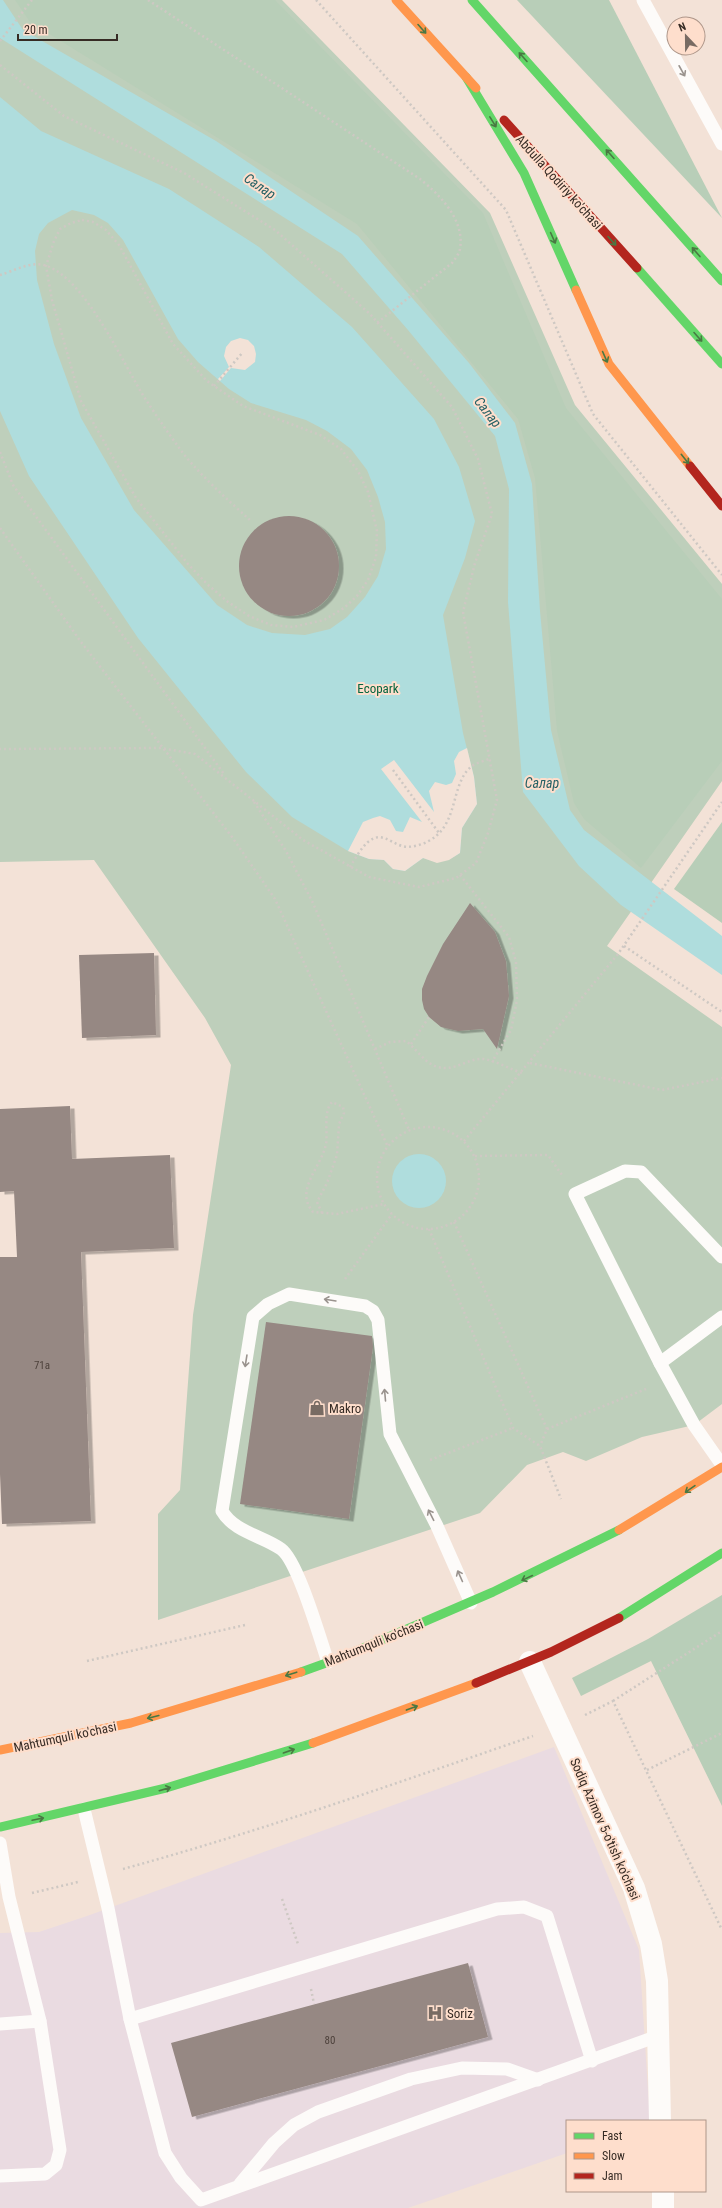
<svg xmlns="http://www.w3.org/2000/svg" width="722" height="2208" font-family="'Roboto Condensed',sans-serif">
	<defs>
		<filter id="shadow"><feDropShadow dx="4.5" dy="2.5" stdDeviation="0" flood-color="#0004"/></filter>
	</defs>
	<rect width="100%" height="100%" fill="#f3e2d7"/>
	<path fill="#eadbe1" d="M554 1747 639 1950 650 2121H567V2153L408 2208H0V1933L39 1932 87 1916Z"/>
	<path fill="#becfbb" d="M0 0H282L490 213 575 405 722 584V781L607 946 722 1027V1404L694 1425 642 1437 586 1461 563 1452 527 1465 480 1513 158 1620V1514L180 1490 193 1315 231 1065 205 1018 94 860 0 862Z"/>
	<g fill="#b8ceb8">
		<path d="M15 0H275L483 213 566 408 722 599V761L641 868 584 819 574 803 557 731 535 478 518 419 357 224 30 22Z"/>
		<path d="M517 0H609L722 218Z"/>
		<path d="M722 822V923L674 889Z"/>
		<path d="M722 1595V1806L651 1661 581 1696 572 1678 648 1639Z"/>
	</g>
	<g fill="#afdddd" fill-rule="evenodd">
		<path d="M0 0H3L23 30 216 141 358 236 469 363 515 423 532 484 540 611 551 730 570 810 584 830 722 936V975L621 905 579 866 523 792 508 602 509 489 495 436 408 330 342 254 0 38Z"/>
		<path d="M0 97 41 131 169 189 259 247 352 327 434 419 459 467 475 521 465 558 443 615 463 733 474 777 477 804 462 828 460 853C446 862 439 863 423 858L405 871 393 869 384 860 369 859 348 851 292 817 246 772 138 638 29 476 0 411ZM72 210 94 215 108 223 123 240 178 339 198 362 229 389 251 403 306 420 327 431 351 449 367 470 378 497 385 522 386 549 378 576 365 597 347 617 330 629 305 635 272 633 247 625 217 605 134 510 81 418 54 344 37 280 35 251 39 234 48 223Z"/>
		<circle cx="419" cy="1181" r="27"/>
	</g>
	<g fill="#f3e2d7">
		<path d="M240 338 248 340 254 346 256 354 255 362 245 370 231 368 220 381 218 379 229 367 224 356 226 347 231 341Z"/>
		<path d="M467 748 474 777 477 804 462 828 460 853 449 860 437 863 423 858 405 871 393 869 384 860 369 859 348 851 363 822 373 818 380 816 390 820 396 831 403 832 410 817 422 822 381 769 394 760 434 812 429 791 435 782 446 785 452 783 456 774 454 761 459 752Z"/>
	</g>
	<g fill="#968883" filter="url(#shadow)">
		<circle cx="289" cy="566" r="50"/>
		<path d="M470 903 495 932 506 961 509 996 497 1049 483 1029 458 1031 441 1027 429 1017 424 1009 422 1000V989L427 976 443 944Z"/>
		<path d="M154 953 156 1035 82 1038 79 955Z"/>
		<path d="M70 1106 72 1159 170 1155 174 1248 81 1252 91 1521 2 1524 0 1474V1257H17L14 1191 0 1192V1109Z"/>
		<path d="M266 1322 372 1336 373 1347 349 1519 240 1504Z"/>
		<path d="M468 1963 488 2037 192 2117 171 2043Z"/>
	</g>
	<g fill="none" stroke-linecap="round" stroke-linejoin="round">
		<g stroke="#cec8c3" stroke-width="2.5" stroke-dasharray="2 3" stroke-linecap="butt">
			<path d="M148 0 420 179C440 195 465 220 460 249 459 254 455 259 452 263L377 323"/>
			<path d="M316 0 506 210 593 414 722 575"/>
			<path d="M0 41 32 0"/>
			<path d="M0 65 64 116 184 173 275 230 370 314 452 407 478 459 492 514 475 563 463 612 497 800 488 833 476 863 456 878 419 887 369 877 303 840 195 754 161 748 0 749"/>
			<path d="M82 220 93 222 106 230 119 245 173 344 207 381 243 406 320 435 341 449 358 471 368 492 377 531 376 557 368 580 357 596 344 608 324 620 293 627 271 625 249 616 228 602 207 584 188 564 136 498 81 401 52 300 46 266 54 241 60 229 71 223Z"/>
			<path d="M0 275C14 271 32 260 47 266 87 281 123 364 146 400 156 415 166 430 177 445 195 471 228 500 251 521"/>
			<path d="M214 386 243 352"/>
			<path d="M0 452 13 485 224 774"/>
			<path d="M0 528 81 642 232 837 275 899 388 1147"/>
			<path d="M393 770 439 833"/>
			<path d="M254 802 286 851 313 903 409 1130"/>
			<path d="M350 867C355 859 361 848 368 842 381 831 389 842 402 846 412 849 428 843 436 836 458 818 452 781 472 766 476 763 484 761 489 759"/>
			<path d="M460 875 509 937 516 962 517 1000 511 1030 492 1062"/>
			<path d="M624 946 722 1012"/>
			<path d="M411 1044 429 1017"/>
			<path d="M375 1049 390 1042 406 1041C414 1047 420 1056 428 1062 450 1078 466 1057 484 1059 496 1061 510 1069 522 1073"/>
			<path d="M530 1063 662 1090 722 1078"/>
			<circle cx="428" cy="1178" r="51"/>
			<path d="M464 1141 618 954 722 802"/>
			<path d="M475 1156 548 1155 562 1175"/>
			<path d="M322 1213 317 1202 327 1183 337 1155 339 1124 344 1113 343 1107 332 1102C323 1111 328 1133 326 1144 321 1168 294 1190 313 1212L337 1214 384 1204"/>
			<path d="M454 1222 547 1429 540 1446"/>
			<path d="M429 1229 513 1428 540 1446 561 1499"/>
			<path d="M345 1279 392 1214"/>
			<path d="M547 1429 646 1389"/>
			<path d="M430 1460 513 1428"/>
			<path d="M87 1661 245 1625"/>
			<path d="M613 1701 722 1631"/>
			<path d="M585 1715 613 1701 722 1930"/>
			<path d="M647 1770 722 1733"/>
			<path d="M123 1869C261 1831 397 1783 533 1736"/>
			<path d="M32 1893 78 1882"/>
			<path d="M282 1899 298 1944"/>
			<path d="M311 1989 314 2004"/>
		</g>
		<g stroke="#fdfbf9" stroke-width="13">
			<path d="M643 0 722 144"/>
			<path d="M722 1257 641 1172 625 1171 575 1194 660 1363 694 1425 722 1465"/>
			<path d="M660 1363 722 1317"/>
			<path d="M328 1662C320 1639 298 1561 281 1549 263 1536 234 1532 222 1511L253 1317 268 1304 289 1294 365 1306 373 1311 378 1320 390 1434 437 1526 471 1603"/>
			<path d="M84 1809 108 1908 130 2019 497 1909 524 1907 547 1916 592 2061"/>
			<path d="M0 1843 9 1897 40 2021 60 2150 56 2165 45 2174 0 2176"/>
			<path d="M130 2019 165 2153 181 2178 201 2200 658 2036"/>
			<path d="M0 2024 40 2021"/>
			<path d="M240 2184 274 2143 294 2125 318 2112 411 2079 462 2068 507 2069 538 2080"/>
		</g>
		<g stroke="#fdfbf9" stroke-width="22">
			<path d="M530 1662 634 1888 651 1944 657 1981 660 2121"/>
			<path d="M663 2191V2208"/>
		</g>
		<g stroke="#63d668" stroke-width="9">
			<path d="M472 0 722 281"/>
			<path d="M466 77 524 173 576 290"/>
			<path d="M637 268 722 364"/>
			<path d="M619 1618 722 1553"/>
			<path d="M301 1672 340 1658 493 1592 619 1530"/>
			<path d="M0 1827 166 1788 313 1743"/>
		</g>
		<g stroke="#ff974d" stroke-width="9">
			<path d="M396 0 476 88"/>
			<path d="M576 290 609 364 690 466"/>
			<path d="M619 1530 722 1467"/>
			<path d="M313 1743 476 1683"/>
			<path d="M0 1750 131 1723 301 1672"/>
		</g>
		<g stroke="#b3261e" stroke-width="9">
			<path d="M504 120 637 268"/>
			<path d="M690 466 722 506"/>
			<path d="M476 1683 551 1652 619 1618"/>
		</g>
	</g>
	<defs><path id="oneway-shaft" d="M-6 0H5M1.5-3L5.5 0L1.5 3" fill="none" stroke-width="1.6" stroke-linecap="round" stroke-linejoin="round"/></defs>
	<g stroke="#4a7843">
		<use href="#oneway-shaft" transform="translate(422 29) rotate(48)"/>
		<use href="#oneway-shaft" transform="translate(523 57) rotate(-132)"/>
		<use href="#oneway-shaft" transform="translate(493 122) rotate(58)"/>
		<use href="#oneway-shaft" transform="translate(610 154) rotate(-132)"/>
		<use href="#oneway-shaft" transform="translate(553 238) rotate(66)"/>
		<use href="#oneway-shaft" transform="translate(612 241) rotate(48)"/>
		<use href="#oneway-shaft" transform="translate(696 252) rotate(-131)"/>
		<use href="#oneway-shaft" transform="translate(698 337) rotate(48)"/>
		<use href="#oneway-shaft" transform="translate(605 357) rotate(66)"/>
		<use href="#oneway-shaft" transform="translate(685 459) rotate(51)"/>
		<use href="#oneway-shaft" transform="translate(690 1489) rotate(145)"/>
		<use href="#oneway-shaft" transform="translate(527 1578) rotate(155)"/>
		<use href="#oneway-shaft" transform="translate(291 1674) rotate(162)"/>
		<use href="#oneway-shaft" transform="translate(412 1708) rotate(-20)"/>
		<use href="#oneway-shaft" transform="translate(153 1717) rotate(166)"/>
		<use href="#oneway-shaft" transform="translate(289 1751) rotate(-19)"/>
		<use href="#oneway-shaft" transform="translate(165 1789) rotate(-16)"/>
		<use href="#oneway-shaft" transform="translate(38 1819) rotate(-12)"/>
	</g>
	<g stroke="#9a938e">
		<use href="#oneway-shaft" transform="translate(682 71) rotate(61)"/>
		<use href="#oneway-shaft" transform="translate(330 1300) rotate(-171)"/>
		<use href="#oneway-shaft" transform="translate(246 1361) rotate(99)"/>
		<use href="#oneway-shaft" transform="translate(385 1395) rotate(-95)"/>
		<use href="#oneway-shaft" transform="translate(431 1515) rotate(-117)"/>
		<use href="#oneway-shaft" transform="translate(460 1576) rotate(-114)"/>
	</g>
	<defs>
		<symbol id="shop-bare" viewBox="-9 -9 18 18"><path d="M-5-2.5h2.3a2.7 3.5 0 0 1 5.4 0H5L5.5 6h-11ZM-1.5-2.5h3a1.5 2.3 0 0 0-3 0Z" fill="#786b63" stroke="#fedecc" stroke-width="2.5" paint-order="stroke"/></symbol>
		<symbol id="hospital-bare" viewBox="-9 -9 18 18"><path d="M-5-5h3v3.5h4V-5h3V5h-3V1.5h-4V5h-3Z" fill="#786b63" stroke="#fedecc" stroke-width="2.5" paint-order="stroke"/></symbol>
	</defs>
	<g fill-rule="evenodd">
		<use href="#shop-bare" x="306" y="1397" width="22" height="22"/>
		<use href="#hospital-bare" x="424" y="2002" width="22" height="22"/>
	</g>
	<g text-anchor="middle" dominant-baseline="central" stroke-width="4" stroke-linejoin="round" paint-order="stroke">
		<g font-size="11" fill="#4e423c">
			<text x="42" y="1365">71а</text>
			<text x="330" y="2040">80</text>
		</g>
		<g font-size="13" fill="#362b24" stroke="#fedecc">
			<text transform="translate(559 182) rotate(48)">Abdulla Qodiriy ko'chasi</text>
			<text transform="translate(374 1643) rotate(-22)">Mahtumquli ko'chasi</text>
			<text transform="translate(65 1737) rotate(-12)">Mahtumquli ko'chasi</text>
			<text transform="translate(605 1829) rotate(66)">Sodiq Azimov 5-o'tish ko'chasi</text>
		</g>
		<g font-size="13" fill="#04643d" stroke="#fedecc">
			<text x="378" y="688">Ecopark</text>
		</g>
		<g font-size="13" fill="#362b24" stroke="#fedecc" text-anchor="start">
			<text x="329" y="1408">Makro</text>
			<text x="447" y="2013">Soriz</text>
		</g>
		<g font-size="14" font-style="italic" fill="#246064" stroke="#fedecc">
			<text transform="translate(260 186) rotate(34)">Салар</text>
			<text transform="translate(488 412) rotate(52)">Салар</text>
			<text x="542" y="783">Салар</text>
		</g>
	</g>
	<rect x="566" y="2120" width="140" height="72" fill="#fedecc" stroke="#ae9689"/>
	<rect x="574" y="2133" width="20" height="6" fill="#63d668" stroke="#ae9689"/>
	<text x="602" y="2140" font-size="12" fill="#362b24">Fast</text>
	<rect x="574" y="2153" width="20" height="6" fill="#ff974d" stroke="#ae9689"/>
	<text x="602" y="2160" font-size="12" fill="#362b24">Slow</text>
	<rect x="574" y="2173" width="20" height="6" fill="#b3261e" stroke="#ae9689"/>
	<text x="602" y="2180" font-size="12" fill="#362b24">Jam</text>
	<g transform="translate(686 36) rotate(338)"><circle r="19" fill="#fedecc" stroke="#ae9689"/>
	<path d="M0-3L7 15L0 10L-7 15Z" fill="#786b63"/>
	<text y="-6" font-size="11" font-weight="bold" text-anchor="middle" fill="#362b24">N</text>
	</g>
	<path d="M18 34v6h99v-6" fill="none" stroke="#362b24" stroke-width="2"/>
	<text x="24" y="34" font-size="12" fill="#362b24" stroke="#fedecc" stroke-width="3" paint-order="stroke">20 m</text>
</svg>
